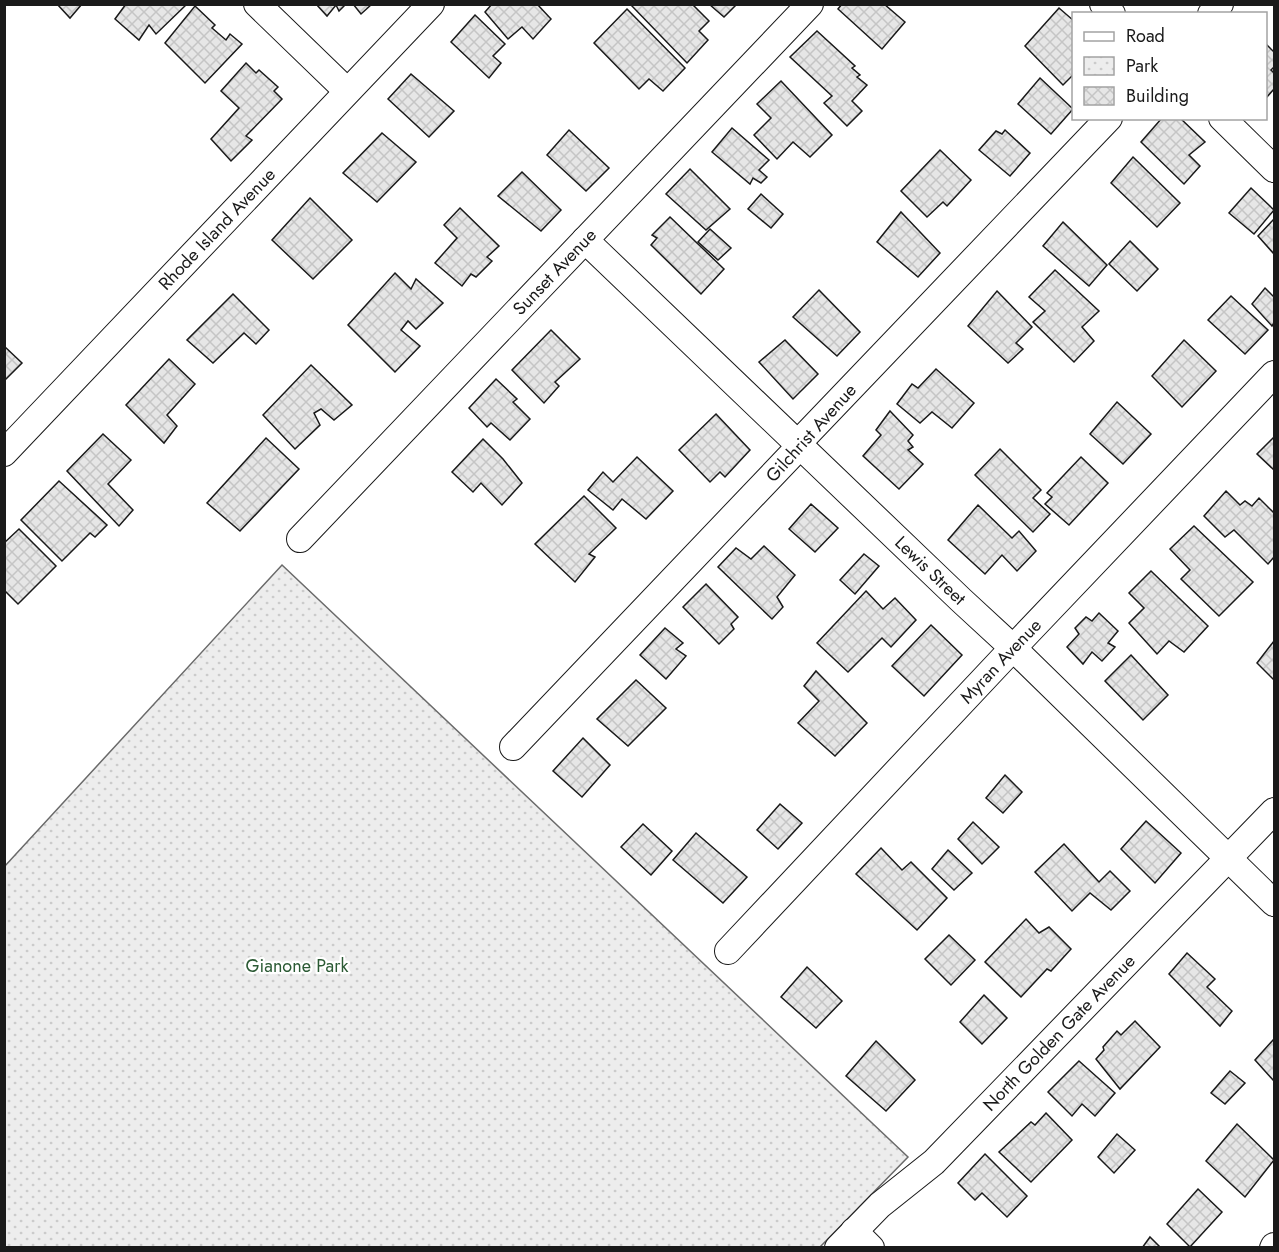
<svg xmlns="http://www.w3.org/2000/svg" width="1279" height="1252" font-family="Jost,sans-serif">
	<defs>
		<pattern id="park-dots" width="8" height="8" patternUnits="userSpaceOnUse" patternTransform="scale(1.5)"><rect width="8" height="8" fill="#ededed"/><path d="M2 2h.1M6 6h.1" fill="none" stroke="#cbcbcb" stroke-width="1.8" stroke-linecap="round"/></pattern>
		<pattern id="building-cross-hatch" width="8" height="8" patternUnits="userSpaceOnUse" patternTransform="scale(1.5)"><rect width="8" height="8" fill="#e6e6e6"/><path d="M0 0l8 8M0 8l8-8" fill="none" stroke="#c5c5c5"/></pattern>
	</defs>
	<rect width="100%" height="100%" fill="#fff"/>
	<path fill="url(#park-dots)" stroke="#6a6a6a" stroke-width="1.5" d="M282 565 908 1157 820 1247H5L4 867Z"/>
	<g fill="url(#building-cross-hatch)" stroke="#1a1a1a" stroke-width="1.5">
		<path d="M57 4H82L70 18Z"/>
		<path d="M126 4H187L156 34 149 25 139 40 115 19Z"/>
		<path d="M316 4H346L339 11 336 5 327 16Z"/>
		<path d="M353 4H372L361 14Z"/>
		<path d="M492 4H537L551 19 533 39 522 27 508 39 485 12Z"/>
		<path d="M692 4 709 21 699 31 708 40 687 63 631 5Z"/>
		<path d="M709 4H737L724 17Z"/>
		<path d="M842 4H884L905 22 882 49 838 9Z"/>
		<path d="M195 6 215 25 212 28 226 40 230 34 242 44 205 83 165 43Z"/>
		<path d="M1059 8 1074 21V74L1063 85 1025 46Z"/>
		<path d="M627 9 685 68 663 91 649 79 639 89 594 43Z"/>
		<path d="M475 15 505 44 493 56 501 63 489 78 451 42Z"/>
		<path d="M817 31 855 66 852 68 860 75 857 77 867 85 852 101 862 111 847 126 824 103 832 96 790 57Z"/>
		<path d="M1266 44 1274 52V67L1271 70 1274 73V89L1266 98Z"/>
		<path d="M246 63 256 73 259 70 278 87 274 91 282 99 246 136 252 140 231 161 211 139 239 108 221 91Z"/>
		<path d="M411 74 454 111 429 137 388 99Z"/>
		<path d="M1040 78 1073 109 1051 134 1018 104Z"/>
		<path d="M781 81 832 135 810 157 793 142 777 159 754 135 771 118 757 104Z"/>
		<path d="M1162 118H1180L1205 142 1189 155 1200 166 1184 184 1141 142Z"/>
		<path d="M732 128 769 160 759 170 767 177 761 183 753 178 750 184 712 152Z"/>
		<path d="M569 130 609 168 586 191 547 155Z"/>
		<path d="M1005 130 1030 153 1010 176 979 150 996 131 1002 134Z"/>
		<path d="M382 133 416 162 377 202 343 173Z"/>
		<path d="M940 150 971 180 947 206 943 202 927 217 901 191Z"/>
		<path d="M1133 157 1180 203 1157 227 1111 183Z"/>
		<path d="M690 169 730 209 706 230 666 194Z"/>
		<path d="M522 172 561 210 541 231 498 196Z"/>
		<path d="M1251 188 1274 210 1254 234 1229 213Z"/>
		<path d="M761 194 783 214 771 228 748 209Z"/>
		<path d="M310 198 352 240 313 279 272 240Z"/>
		<path d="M460 208 499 246 487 257 492 261 476 277 471 274 462 286 435 263 457 238 444 225Z"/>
		<path d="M901 212 940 253 918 277 877 242Z"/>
		<path d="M670 217 724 269 701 294 651 245 657 238 652 235Z"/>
		<path d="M1274 219V254L1258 236Z"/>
		<path d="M1063 222 1107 265 1089 286 1043 246Z"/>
		<path d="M710 229 731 248 718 260 698 242Z"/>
		<path d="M1130 241 1158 269 1137 291 1109 264Z"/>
		<path d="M1055 270 1099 311 1082 327 1094 341 1074 362 1033 322 1045 311 1029 297Z"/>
		<path d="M395 273 411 289 416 279 443 303 416 329 408 321 401 330 420 346 395 372 348 325Z"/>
		<path d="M1265 288 1274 297V323L1272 326 1252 304Z"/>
		<path d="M819 290 860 332 837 356 793 317Z"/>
		<path d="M997 291 1032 327 1016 343 1023 349 1008 363 968 326Z"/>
		<path d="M233 294 269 330 256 344 244 333 213 363 187 340Z"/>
		<path d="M1231 296 1268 330 1245 354 1208 320Z"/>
		<path d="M551 330 580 359 555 382 559 386 544 403 512 370Z"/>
		<path d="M785 340 818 374 793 399 759 362Z"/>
		<path d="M1184 340 1216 371 1182 407 1152 376Z"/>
		<path d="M4 346 22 363 4 381Z"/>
		<path d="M169 359 195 384 167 415 177 426 164 443 126 405Z"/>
		<path d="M311 365 352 405 334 420 321 409 314 413 320 425 295 449 263 415Z"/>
		<path d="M936 369 974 403 952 428 932 412 920 423 897 404 912 384 918 388Z"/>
		<path d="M496 379 517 399 513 402 530 419 510 440 491 423 487 427 469 408Z"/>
		<path d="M1117 402 1151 434 1123 464 1090 434Z"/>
		<path d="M890 411 913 435 908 441 913 447 908 450 923 464 899 489 863 456 881 435 876 430Z"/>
		<path d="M716 414 750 450 725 477 720 472 710 482 679 450Z"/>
		<path d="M103 434 131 460 108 484 133 510 119 526 67 471Z"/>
		<path d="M1274 437V470L1257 454Z"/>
		<path d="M266 438 299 469 240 531 207 503Z"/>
		<path d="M483 439 503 459 522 483 502 505 481 483 473 492 452 472Z"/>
		<path d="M1000 449 1041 490 1033 498 1050 514 1033 532 975 475Z"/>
		<path d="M637 457 673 491 646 519 622 499 613 510 588 490 603 472 613 482Z"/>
		<path d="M1081 457 1108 483 1069 525 1045 504 1052 497 1047 493Z"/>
		<path d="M59 481 107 525 95 537 90 533 62 561 21 520Z"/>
		<path d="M1226 491 1240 505 1245 501 1252 506 1259 498 1274 513V557L1268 564 1234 530 1225 537 1204 516Z"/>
		<path d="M584 496 616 528 589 554 595 557 575 582 535 544Z"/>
		<path d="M811 504 838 528 815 552 789 529Z"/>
		<path d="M978 505 1012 538 1019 531 1036 551 1017 571 1002 555 985 574 948 540Z"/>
		<path d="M1194 526 1253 582 1219 616 1181 579 1190 570 1170 549Z"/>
		<path d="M19 529 56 566 18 604 4 590V543Z"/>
		<path d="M764 546 795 575 777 597 783 607 772 619 718 567 736 548 751 559Z"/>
		<path d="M864 554 879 566 855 594 840 580Z"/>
		<path d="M1151 571 1208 626 1184 652 1169 641 1157 654 1129 623 1144 608 1129 593Z"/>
		<path d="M706 584 738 617 731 624 734 629 719 644 683 607Z"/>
		<path d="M866 591 883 609 895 598 916 620 891 647 882 638 848 672 817 643Z"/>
		<path d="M1099 613 1118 631 1108 643 1115 647 1102 661 1092 652 1083 664 1067 647 1079 634 1075 628 1086 617 1092 621Z"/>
		<path d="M931 625 962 655 924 696 892 666Z"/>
		<path d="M665 628 683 643 676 649 686 656 666 679 640 655Z"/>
		<path d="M1274 641V680L1257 663Z"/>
		<path d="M1131 655 1168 695 1143 720 1105 681Z"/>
		<path d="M816 671 867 723 835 756 798 723 819 701 804 686Z"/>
		<path d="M636 680 666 708 628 746 597 719Z"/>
		<path d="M583 738 610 765 582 797 553 771Z"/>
		<path d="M1005 775 1022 792 1003 813 986 798Z"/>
		<path d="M780 804 802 823 778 849 757 830Z"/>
		<path d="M1146 821 1181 853 1155 883 1121 849Z"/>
		<path d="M973 822 999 847 982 864 958 839Z"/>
		<path d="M643 824 672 851 651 875 621 847Z"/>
		<path d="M696 833 747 877 723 903 673 860Z"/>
		<path d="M1064 844 1099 882 1110 871 1130 891 1111 910 1090 893 1072 911 1035 872Z"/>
		<path d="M881 848 902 870 911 862 947 898 917 930 856 874Z"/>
		<path d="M948 850 972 873 954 890 932 869Z"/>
		<path d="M1026 919 1039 933 1049 927 1071 949 1051 971 1047 969 1021 997 985 962Z"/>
		<path d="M949 935 975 960 951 985 925 959Z"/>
		<path d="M1187 953 1215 979 1207 987 1232 1011 1220 1026 1169 974Z"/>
		<path d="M807 967 842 1001 816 1028 781 997Z"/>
		<path d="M984 995 1007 1018 982 1044 960 1022Z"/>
		<path d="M1135 1021 1160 1047 1120 1089 1096 1059 1104 1050 1103 1047 1117 1031 1121 1035Z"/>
		<path d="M1274 1039V1081L1255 1060Z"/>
		<path d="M876 1041 915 1080 886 1111 846 1076Z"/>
		<path d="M1079 1061 1115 1093 1095 1116 1082 1104 1072 1116 1048 1092Z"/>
		<path d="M1230 1071 1245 1083 1225 1104 1211 1093Z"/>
		<path d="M1046 1113 1072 1140 1031 1182 999 1152 1031 1122 1035 1125Z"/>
		<path d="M1237 1124 1274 1160 1245 1197 1206 1161Z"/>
		<path d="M1117 1134 1135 1150 1114 1173 1098 1157Z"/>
		<path d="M985 1154 1027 1196 1007 1217 982 1193 975 1200 958 1183Z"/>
		<path d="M1198 1189 1222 1212 1190 1247 1167 1224Z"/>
		<path d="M1150 1237 1161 1248H1142Z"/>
	</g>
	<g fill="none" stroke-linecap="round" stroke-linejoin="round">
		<defs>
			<g id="minor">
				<path d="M257 4 347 91"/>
				<path d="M1103 4 1112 14"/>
				<path d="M1211 14 1220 4"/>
				<path d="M1222 118 1274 169"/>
				<path id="s1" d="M585 240 961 600 1013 648 1274 903"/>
				<path id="s2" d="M4 453 431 4"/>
				<path id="s3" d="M300 539 810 4"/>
				<path d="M513 747 800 446 803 438 1109 118"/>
				<path id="s4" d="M728 951 1013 648 1274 374"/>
				<path d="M854 1231 871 1248"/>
				<path id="s5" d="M838 1248 880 1205 934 1162 1274 811"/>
				<path d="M1273 1248 1274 1246"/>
			</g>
		</defs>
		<use href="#minor" stroke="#1a1a1a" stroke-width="28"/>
		<use href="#minor" stroke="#fff" stroke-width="26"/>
	</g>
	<g text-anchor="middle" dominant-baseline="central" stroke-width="4.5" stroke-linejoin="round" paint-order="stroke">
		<g font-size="18" fill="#1a1a1a" stroke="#fff">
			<text stroke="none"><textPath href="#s2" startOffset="309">Rhode Island Avenue</textPath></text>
			<text stroke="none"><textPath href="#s3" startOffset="369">Sunset Avenue</textPath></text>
			<text transform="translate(811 433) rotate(-48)">Gilchrist Avenue</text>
			<text stroke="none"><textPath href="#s1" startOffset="478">Lewis Street</textPath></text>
			<text stroke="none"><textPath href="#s4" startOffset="398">Myran Avenue</textPath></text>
			<text stroke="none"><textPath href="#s5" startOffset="309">North Golden Gate Avenue</textPath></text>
		</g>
		<g font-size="18" fill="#2b5a34" stroke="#fff">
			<text x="297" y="966">Gianone Park</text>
		</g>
	</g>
	<rect width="1279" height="1252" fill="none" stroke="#1a1a1a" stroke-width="12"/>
	<rect x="1072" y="12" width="195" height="108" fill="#ffffff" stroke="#a3a3a3" stroke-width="1.5"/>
	<rect x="1084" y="32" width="30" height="9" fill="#ffffff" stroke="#a3a3a3" stroke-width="1.5"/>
	<text x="1126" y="42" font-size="18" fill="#1a1a1a">Road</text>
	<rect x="1084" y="57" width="30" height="18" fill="url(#park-dots)" stroke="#a3a3a3" stroke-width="1.5"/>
	<text x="1126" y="72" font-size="18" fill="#1a1a1a">Park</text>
	<rect x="1084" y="87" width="30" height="18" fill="url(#building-cross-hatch)" stroke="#a3a3a3" stroke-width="1.5"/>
	<text x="1126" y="102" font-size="18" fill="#1a1a1a">Building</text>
</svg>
